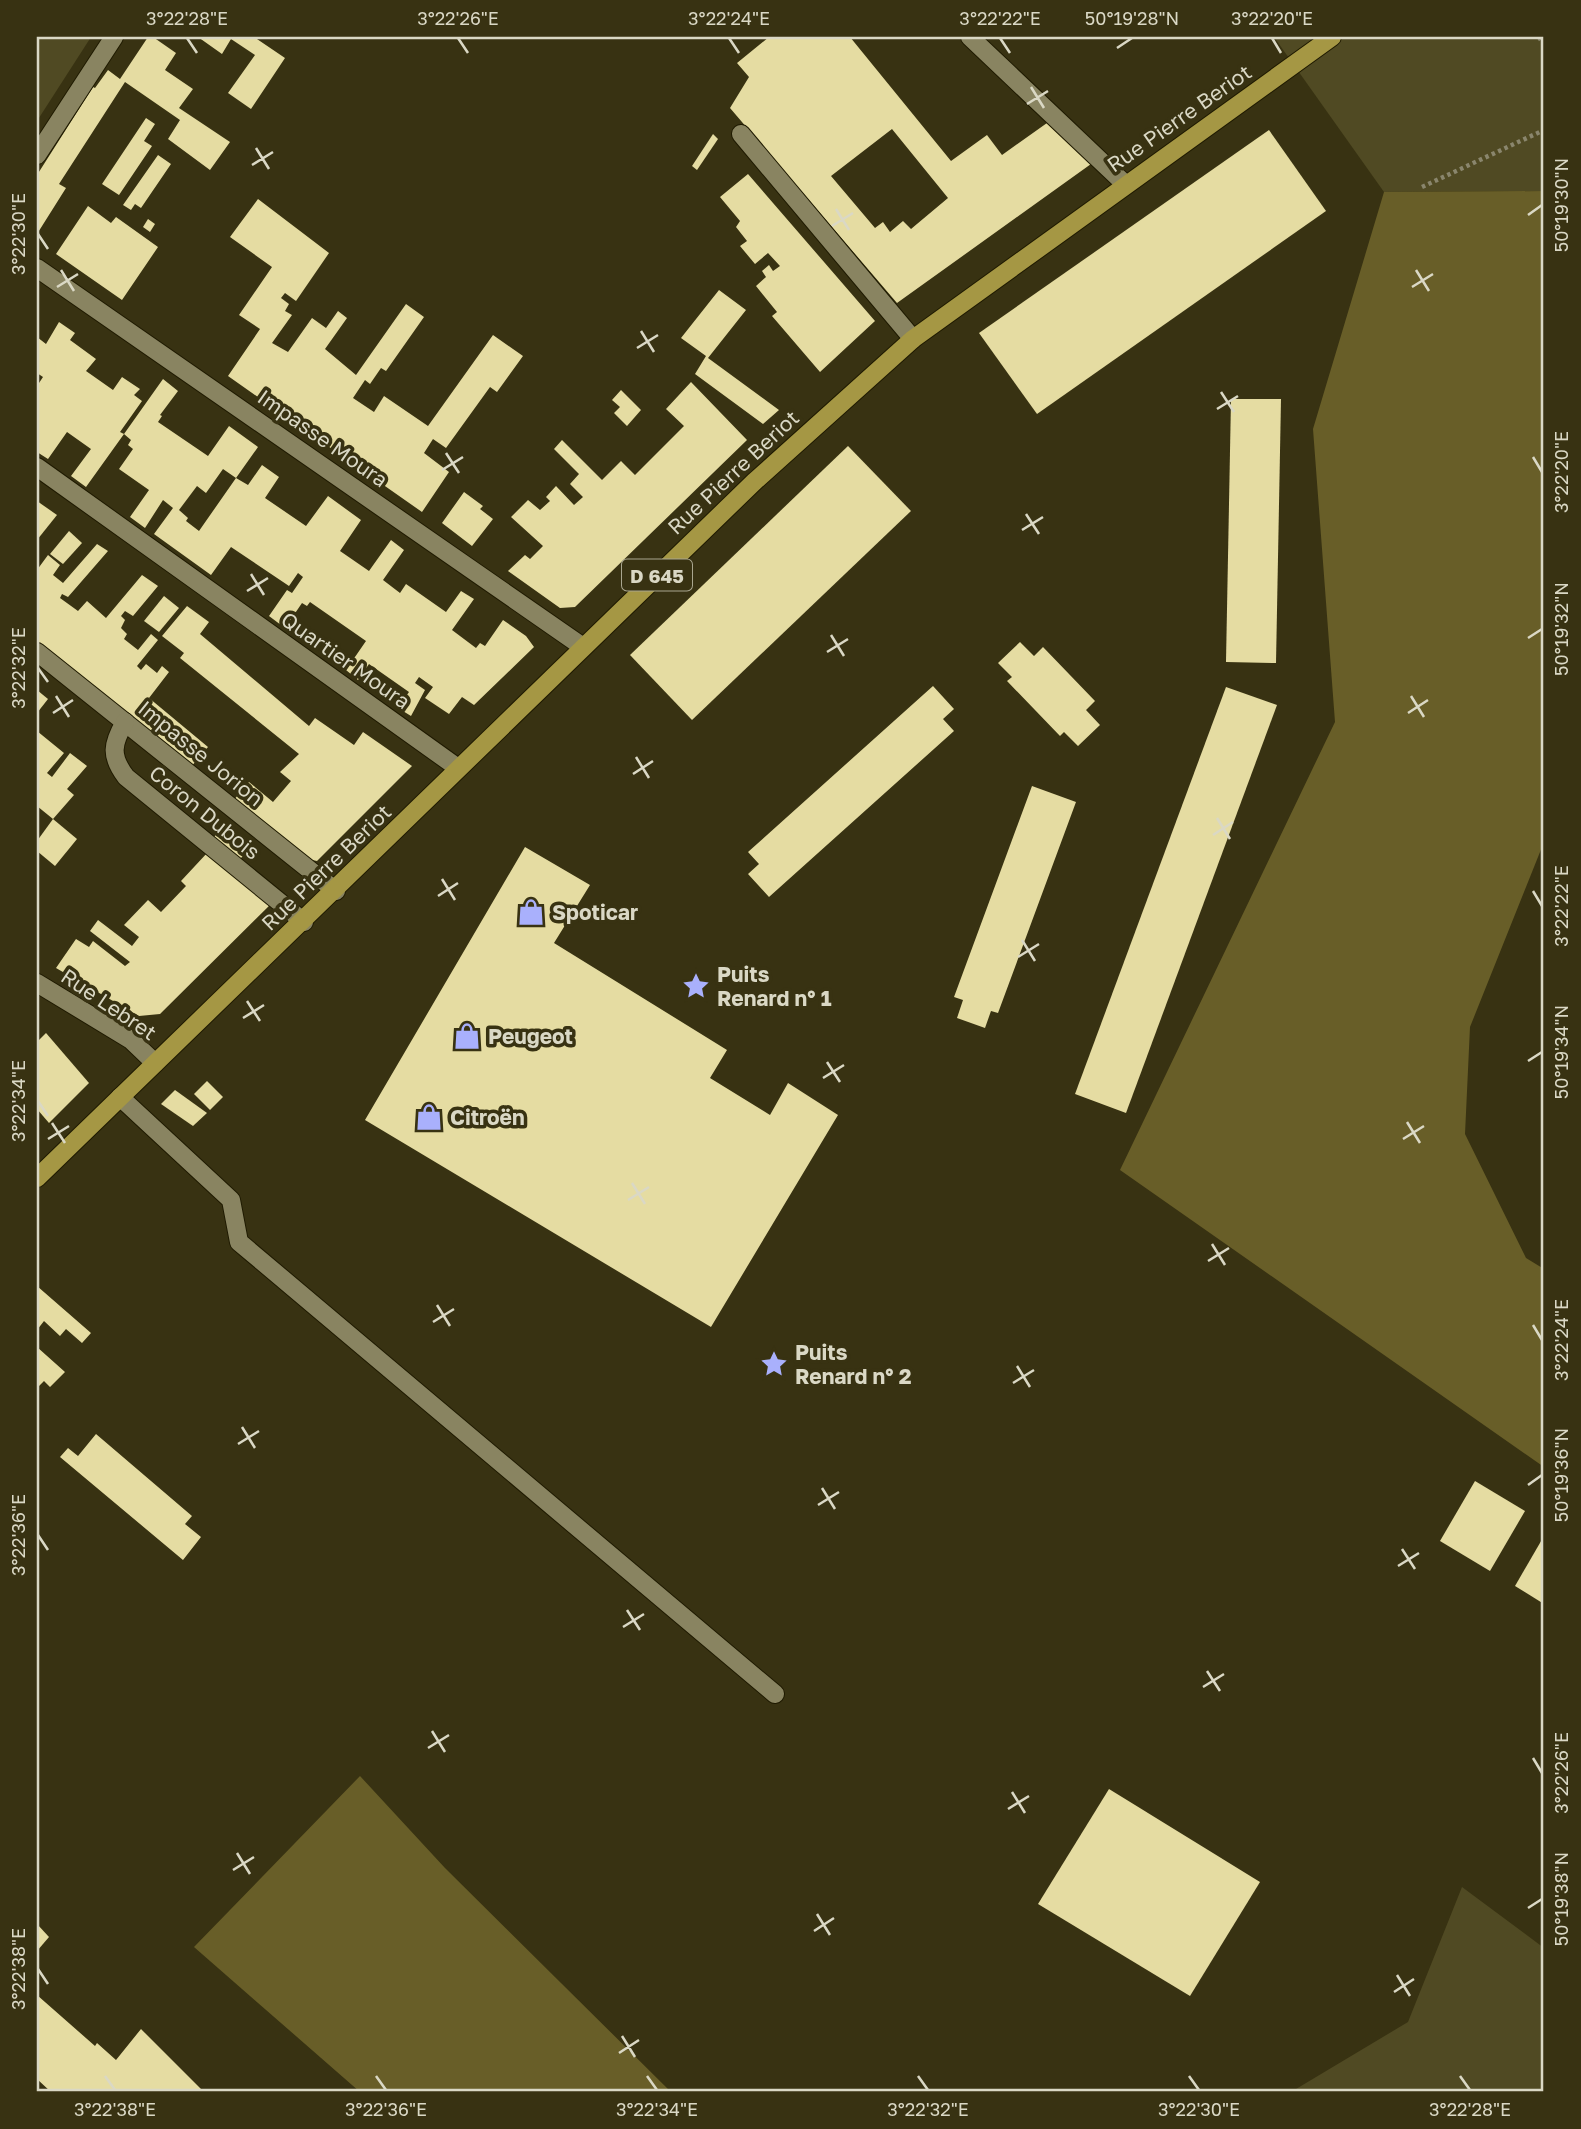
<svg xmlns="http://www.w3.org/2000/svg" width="1581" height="2129" font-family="'Golos Text',sans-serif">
	<rect width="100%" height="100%" fill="#383212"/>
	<g fill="#504a23">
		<path d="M37 37H91L37 121Z"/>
		<path d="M1274 37H1544V191L1384 192Z"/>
		<path d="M1462 1887 1544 1948V2092H1291L1408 2022Z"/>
	</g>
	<g fill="#685e28">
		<path d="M1544 191V842L1470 1027 1465 1134 1526 1258 1544 1269V1467L1120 1170 1335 722 1313 429 1384 192Z"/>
		<path d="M360 1776 445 1868 671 2092H360L194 1947Z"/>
	</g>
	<g fill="#e5dca2" fill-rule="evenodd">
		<path d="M148 37H153L176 53 165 70 193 89 179 108 230 142 210 170 168 139 180 120 125 82 59 184 66 188 37 234V175L93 87 95 88 108 70 120 79Z"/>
		<path d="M198 37H254L285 58 251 109 228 93 255 55 231 39 222 54Z"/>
		<path d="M769 37H850L951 161 987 135 1002 155 1047 123 1091 164 897 303 730 108 749 77 737 63ZM892 129 948 198 911 229 903 221 890 232 883 222 875 228 831 176Z"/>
		<path d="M146 118 155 124 144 141 152 146 119 195 102 184Z"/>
		<path d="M1269 130 1326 211 1037 414 979 333Z"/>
		<path d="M713 134 718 139 697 170 692 166Z"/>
		<path d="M158 155 171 164 141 208 135 204 131 210 123 205Z"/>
		<path d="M748 174 875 321 820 372 772 316 777 312 756 286 766 277 762 271 769 265 773 271 780 266 768 253 755 264 740 246 747 241 736 227 740 221 720 197Z"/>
		<path d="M258 199 329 253 296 301 285 293 281 298 289 304 285 311 292 315 272 343 288 352 312 318 326 328 338 311 347 318 325 349 356 375 406 304 424 317 386 371 381 368 370 384 365 380 353 398 374 412 384 396 428 426 493 335 523 356 497 392 490 387 446 448 433 439 424 453 449 472 422 512 228 376 260 329 239 315 272 267 230 237Z"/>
		<path d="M88 206 111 223 116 217 158 247 122 300 56 254Z"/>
		<path d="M148 219 155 224 150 232 143 227Z"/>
		<path d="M719 290 746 310 708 358 779 410 763 424 695 374 706 356 681 338Z"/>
		<path d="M59 322 75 333 70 340 96 359 86 371 113 390 122 377 140 389 134 395 142 401 120 432 124 434 86 487 71 476 91 449 67 432 48 459 37 452V386L43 377 37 373V337L46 344Z"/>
		<path d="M163 379 178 391 160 415 162 416 158 422 208 456 229 426 258 447 236 478 248 485 262 465 279 477 265 498 306 526 328 496 361 520 340 551 369 571 391 540 404 550 383 580 400 593 406 584 446 612 461 591 474 599 452 630 476 648 480 643 485 646 503 620 526 636 534 647 474 705 462 697 449 714 425 698 433 687 419 677 415 683 425 690 411 716 398 708 409 692 369 664 358 680 346 670 366 641 310 602 307 606 302 603 285 628 269 616 287 590 292 593 303 577 298 573 289 586 231 547 211 575 154 534 173 508 163 500 145 528 130 517 149 490 119 469 133 449 128 445 131 440 124 434ZM223 469 236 478 199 531 186 521 188 518 179 510 197 486 206 493Z"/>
		<path d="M691 382 747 440 575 607 560 608 508 571 525 555 530 559 543 546 511 517 528 500 540 510 550 501 546 497 556 486 574 505 583 497 570 484 579 474 554 449 562 440 602 480 621 461 635 475 684 426 666 409Z"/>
		<path d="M621 390 641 410 627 426 614 413 620 407 612 400Z"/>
		<path d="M1231 399H1281L1276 663 1226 662Z"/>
		<path d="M848 446 911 511 692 720 630 655Z"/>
		<path d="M464 492 483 506 480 509 493 519 472 546 442 523Z"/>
		<path d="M37 501 57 515 37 540Z"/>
		<path d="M69 531 82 543 63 564 50 554Z"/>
		<path d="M97 544 108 551 68 597 62 594 60 598 78 611 87 601 106 618 142 575 158 586 133 616 125 611 121 616 125 620 121 628 127 634 124 639 138 650 151 634 158 640 137 666 141 670 146 664 157 673 162 666 169 672 149 698 208 747 190 768 37 644V570L48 555 60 565 53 575 63 583Z"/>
		<path d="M164 596 179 608 159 632 144 621Z"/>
		<path d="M187 606 209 622 200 634 309 726 315 718 354 745 363 732 412 766 317 861 307 859 233 801 249 782 273 802 291 781 280 772 299 754 180 658 184 653 162 636Z"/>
		<path d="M1020 642 1034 656 1043 647 1095 701 1086 710 1100 725 1078 746 1064 732 1060 736 1007 681 1012 677 998 663Z"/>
		<path d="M933 686 954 709 943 719 954 731 769 897 748 874 759 864 748 852Z"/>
		<path d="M1226 687 1277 705 1126 1113 1075 1094Z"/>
		<path d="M37 690 48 699 37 713Z"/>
		<path d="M37 731 64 753 47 773 52 777 70 753 87 766 67 789 74 795 53 819 37 806Z"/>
		<path d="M1032 786 1076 802 998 1013 991 1011 985 1028 957 1018 963 1000 954 997Z"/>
		<path d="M53 819 77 839 55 866 37 851V841Z"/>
		<path d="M225 823 251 845 238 862 211 841Z"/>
		<path d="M525 847 590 885 554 943 727 1050 710 1078 770 1115 788 1083 838 1115 711 1327 365 1120Z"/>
		<path d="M208 852 274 901 160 1014 139 1016 56 968 76 939 89 947 93 941 125 966 130 962 90 931 98 920 132 946 139 937 124 925 148 900 161 912 186 886 181 881Z"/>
		<path d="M46 1033 89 1083 49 1123 37 1109V1042Z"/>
		<path d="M207 1081 223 1097 210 1110 194 1094Z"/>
		<path d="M175 1090 207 1113 193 1126 161 1104Z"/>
		<path d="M37 1286 91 1333 82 1343 66 1329 60 1336 44 1321 37 1330Z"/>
		<path d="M37 1347 65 1372 50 1387 44 1381 37 1388Z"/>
		<path d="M96 1434 192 1516 185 1524 201 1537 183 1560 60 1457 68 1448 78 1456Z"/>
		<path d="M1475 1481 1525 1511 1490 1571 1440 1541Z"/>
		<path d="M1544 1536V1604L1515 1586Z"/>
		<path d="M1109 1789 1260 1882 1190 1996 1038 1904Z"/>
		<path d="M37 1924 49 1937 37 1951Z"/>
		<path d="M37 1995 95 2046 97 2043 116 2060 141 2029 204 2092H51L37 2079Z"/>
	</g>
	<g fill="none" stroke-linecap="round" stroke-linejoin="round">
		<defs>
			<g id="minor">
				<path d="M970 37 1125 184"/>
				<path d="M741 134 913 339"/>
				<path d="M37 155 114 37"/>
				<path d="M37 268 583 647"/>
				<path d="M37 467 458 768"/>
				<path d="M37 652 336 891"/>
				<path d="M125 722C112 744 110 756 126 777L304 922"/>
				<path d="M37 983 131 1040 155 1063"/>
				<path d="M120 1097 231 1200 239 1242 775 1694"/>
			</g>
			<path id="major" d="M37 1178 754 482 913 339 1332 37"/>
		</defs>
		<use href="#minor" stroke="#1f1a00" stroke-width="20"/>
		<use href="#major" stroke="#1f1a00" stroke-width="20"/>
		<g stroke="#8a866d" stroke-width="4.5" stroke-dasharray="3.5 3.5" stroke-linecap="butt">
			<path d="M1539 37 1544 45"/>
			<path d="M1422 187 1544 130"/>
		</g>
		<use href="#minor" stroke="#898461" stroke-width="18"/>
		<use href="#major" stroke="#a59744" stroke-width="18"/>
	</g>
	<path fill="none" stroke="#dad8c5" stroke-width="2.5" d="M187 38 197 53M458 38 468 53M729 38 739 53M1000 38 1010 53M1272 38 1281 53M1117 48 1132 38M1031 87 1044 108M1027 104 1048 91M256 148 269 169M252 165 273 152M836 209 849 230M1528 215 1542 205M832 226 853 213M38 234 48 249M61 270 74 291M1416 270 1429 291M57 287 78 274M1412 287 1433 274M641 331 654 352M637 348 658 335M1221 392 1234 412M1217 409 1238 396M446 453 459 473M1533 457 1542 472M442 470 463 457M1026 514 1039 534M1022 530 1043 517M251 574 264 595M247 591 268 578M831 635 844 656M1528 638 1542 629M827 652 848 639M38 668 48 682M56 696 69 717M1411 696 1424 717M53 713 73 700M1408 713 1428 700M636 757 649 778M633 774 653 761M1217 818 1230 839M1213 835 1233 822M442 879 455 900M1533 891 1542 906M438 896 458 883M1022 940 1035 961M1018 957 1039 944M247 1001 260 1021M243 1018 264 1005M1528 1061 1542 1052M827 1062 840 1082M823 1078 844 1065M38 1101 48 1116M1407 1122 1420 1143M52 1123 65 1143M48 1139 69 1126M1403 1139 1424 1126M632 1183 645 1204M628 1200 649 1187M1212 1244 1225 1265M1208 1261 1229 1248M437 1305 450 1326M433 1322 454 1309M1533 1325 1542 1340M1017 1366 1030 1387M1013 1383 1034 1370M242 1427 255 1448M238 1444 259 1431M1528 1485 1542 1475M822 1488 835 1509M818 1505 839 1492M38 1535 48 1550M1402 1549 1415 1569M1398 1566 1419 1553M627 1610 640 1630M623 1627 644 1614M1207 1671 1220 1691M1203 1687 1224 1674M432 1731 445 1752M428 1748 449 1735M1533 1758 1542 1773M1012 1792 1025 1813M1008 1809 1029 1796M237 1853 250 1874M233 1870 254 1857M1528 1908 1542 1899M817 1914 830 1935M814 1931 834 1918M38 1969 48 1984M1397 1975 1410 1996M1394 1992 1414 1979M622 2036 635 2057M619 2053 639 2040M105 2076 115 2090M376 2076 386 2090M647 2076 657 2090M918 2076 928 2090M1189 2076 1199 2090M1460 2076 1470 2090"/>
	<defs>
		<symbol id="shop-bare" viewBox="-9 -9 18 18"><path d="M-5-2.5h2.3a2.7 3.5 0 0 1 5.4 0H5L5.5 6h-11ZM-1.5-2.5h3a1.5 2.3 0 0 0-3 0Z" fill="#a9b0fc" stroke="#383212" stroke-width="2.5" paint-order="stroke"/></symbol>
		<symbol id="sight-bare" viewBox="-9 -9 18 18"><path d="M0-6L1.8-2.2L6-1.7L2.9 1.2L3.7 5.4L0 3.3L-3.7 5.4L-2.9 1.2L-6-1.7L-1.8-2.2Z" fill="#a9b0fc" stroke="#383212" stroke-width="2.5" paint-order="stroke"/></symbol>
	</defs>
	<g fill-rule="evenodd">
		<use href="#shop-bare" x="512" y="893" width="38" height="38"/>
		<use href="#sight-bare" x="677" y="967" width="38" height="38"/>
		<use href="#shop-bare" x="448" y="1017" width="38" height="38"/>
		<use href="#shop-bare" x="410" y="1098" width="38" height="38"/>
		<use href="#sight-bare" x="755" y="1345" width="38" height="38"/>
	</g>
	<g text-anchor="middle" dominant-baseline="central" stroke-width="7" stroke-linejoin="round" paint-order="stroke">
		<rect fill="#383212" stroke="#a9a68f" stroke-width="2" x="622" y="559.5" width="70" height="31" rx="5"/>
		<g font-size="19" font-weight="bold" fill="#dad8c5">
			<text x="657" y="575">D 645</text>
		</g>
		<g font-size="21" fill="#dad8c5" stroke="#383212">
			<text transform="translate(1179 118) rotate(-35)">Rue Pierre Beriot</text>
			<text transform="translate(323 438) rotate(35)">Impasse Moura</text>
			<text transform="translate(733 472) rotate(-43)">Rue Pierre Beriot</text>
			<text transform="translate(346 660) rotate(35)">Quartier Moura</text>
			<text transform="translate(201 753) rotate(39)">Impasse Jorion</text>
			<text transform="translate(205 812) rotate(39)">Coron Dubois</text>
			<text transform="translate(326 867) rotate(-44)">Rue Pierre Beriot</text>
			<text transform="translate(109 1004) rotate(34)">Rue Lebret</text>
		</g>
		<g font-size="21" font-weight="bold" fill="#dad8c5" stroke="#383212" text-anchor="start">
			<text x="552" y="912">Spoticar</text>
			<text x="717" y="974">Puits<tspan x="717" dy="24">Renard n° 1</tspan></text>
			<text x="488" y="1036">Peugeot</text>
			<text x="450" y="1117">Citroën</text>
			<text x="795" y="1352">Puits<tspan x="795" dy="24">Renard n° 2</tspan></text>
		</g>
	</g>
	<rect width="1581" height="2129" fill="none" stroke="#383212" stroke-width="77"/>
	<rect x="38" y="38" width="1504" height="2052" fill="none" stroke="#dad8c5" stroke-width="2.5"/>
	<g font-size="18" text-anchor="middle" fill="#dad8c5">
		<text x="187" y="25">3°22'28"E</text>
		<text x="458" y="25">3°22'26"E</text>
		<text x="729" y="25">3°22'24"E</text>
		<text x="1000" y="25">3°22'22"E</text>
		<text x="1132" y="25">50°19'28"N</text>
		<text x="1272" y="25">3°22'20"E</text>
		<text transform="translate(1562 205) rotate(-90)" y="6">50°19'30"N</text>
		<text transform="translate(19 234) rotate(-90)" y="6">3°22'30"E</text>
		<text transform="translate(1562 472) rotate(-90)" y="6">3°22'20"E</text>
		<text transform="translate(1562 629) rotate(-90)" y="6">50°19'32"N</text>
		<text transform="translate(19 668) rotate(-90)" y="6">3°22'32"E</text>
		<text transform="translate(1562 906) rotate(-90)" y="6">3°22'22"E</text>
		<text transform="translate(1562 1052) rotate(-90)" y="6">50°19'34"N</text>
		<text transform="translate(19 1101) rotate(-90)" y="6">3°22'34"E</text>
		<text transform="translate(1562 1340) rotate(-90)" y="6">3°22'24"E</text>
		<text transform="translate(1562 1475) rotate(-90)" y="6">50°19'36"N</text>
		<text transform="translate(19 1535) rotate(-90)" y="6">3°22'36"E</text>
		<text transform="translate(1562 1773) rotate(-90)" y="6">3°22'26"E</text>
		<text transform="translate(1562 1899) rotate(-90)" y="6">50°19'38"N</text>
		<text transform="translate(19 1969) rotate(-90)" y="6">3°22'38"E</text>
		<text x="115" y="2116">3°22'38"E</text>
		<text x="386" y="2116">3°22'36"E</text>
		<text x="657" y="2116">3°22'34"E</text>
		<text x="928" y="2116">3°22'32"E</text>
		<text x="1199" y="2116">3°22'30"E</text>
		<text x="1470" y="2116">3°22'28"E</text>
	</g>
</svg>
